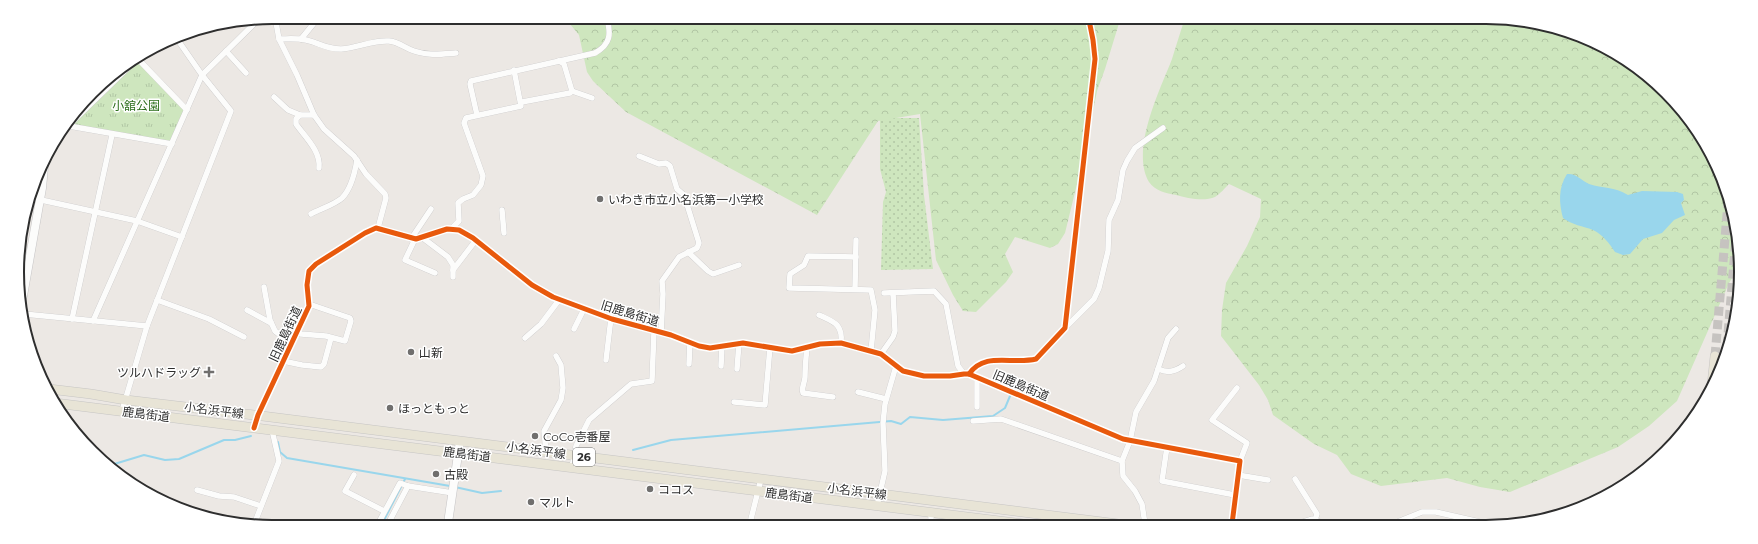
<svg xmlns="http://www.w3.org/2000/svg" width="1758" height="544" font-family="Montserrat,'Noto Sans JP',sans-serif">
	<defs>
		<pattern id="grass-dots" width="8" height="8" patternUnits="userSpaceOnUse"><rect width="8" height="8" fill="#cee6be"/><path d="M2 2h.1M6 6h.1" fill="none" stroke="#b1c6a4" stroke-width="1.8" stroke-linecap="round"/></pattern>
		<pattern id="forest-crowns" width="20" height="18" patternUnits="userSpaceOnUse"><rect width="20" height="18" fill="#cee6be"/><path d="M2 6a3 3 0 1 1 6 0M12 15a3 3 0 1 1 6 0" fill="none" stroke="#b1c6a4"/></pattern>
		<pattern id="park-tufts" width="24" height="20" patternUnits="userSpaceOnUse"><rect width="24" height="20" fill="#cee6be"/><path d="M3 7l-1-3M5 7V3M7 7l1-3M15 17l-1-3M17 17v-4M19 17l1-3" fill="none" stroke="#b1c6a4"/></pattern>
	</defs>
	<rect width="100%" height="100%" fill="#ece8e4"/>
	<path fill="url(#grass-dots)" d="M880 118H919L924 195 933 269 881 270 883 202 886 192 880 169Z"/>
	<g fill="url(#forest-crowns)">
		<path d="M565 18 1120 20 1105 69 1097 91 1087 143 1065 233 1058 244 1050 248 1015 237 1005 254 1013 272 1006 282 976 312 963 311 953 295 936 260 920 114 878 121 817 215 626 112 593 81 587 72 579 35Z"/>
		<path d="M1184 21 1536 22 1628 60 1698 131 1736 222V272L1729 283 1677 401 1649 426 1618 447 1510 492 1480 487 1447 478 1381 486 1351 474 1337 455 1314 444 1273 415 1268 400 1259 385 1221 336 1222 310 1226 283 1247 246 1260 217 1261 199 1229 184C1225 188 1220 194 1215 197 1204 202 1187 198 1176 195 1166 193 1155 191 1149 182 1130 150 1160 90 1172 59 1176 46 1180 33 1184 21Z"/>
	</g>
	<path fill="url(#park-tufts)" d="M138 59 187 110 172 144 70 124Z"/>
	<path fill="#99d6ec" d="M1567 174C1576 173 1581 180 1589 184 1603 189 1614 186 1628 195L1642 191 1677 192 1683 194 1684 200 1681 203 1685 215 1674 220 1662 233 1643 239 1630 254 1623 255 1615 252C1610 244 1602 234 1593 230 1583 226 1572 225 1563 218 1559 203 1558 188 1567 174Z"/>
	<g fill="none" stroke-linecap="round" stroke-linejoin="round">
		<g stroke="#99d6ec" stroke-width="2">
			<path d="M278 442 280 452 287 458 450 486"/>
			<path d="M633 450 671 440 891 421 901 424 910 417 943 420 993 416 1005 408 1010 396"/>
			<path d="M111 465 144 455 165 460 179 459 224 440H235L251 436"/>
			<path d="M455 487 482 493 501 491"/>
			<path d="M383 522 405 479"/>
		</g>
		<g stroke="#c6c3c0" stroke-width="9" stroke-dasharray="9 4.5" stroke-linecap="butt">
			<path d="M1727 346 1736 238"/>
			<path d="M1715 356 1728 203"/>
		</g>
		<defs>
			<g id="street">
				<path d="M275 17 279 39 297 75 314 115 324 129 354 156 366 174 385 194 386 198 378 228"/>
				<path d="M279 39C288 39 297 38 306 40 320 43 325 49 341 49 357 48 372 40 389 41 399 42 405 48 414 51 428 56 442 54 456 53"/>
				<path d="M301 39 319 17"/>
				<path d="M226 51 246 73"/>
				<path d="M138 59 187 110"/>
				<path d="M572 91 592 98"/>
				<path d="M274 97 288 110 300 115"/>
				<path d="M522 102 570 93 572 91 564 64 559 61"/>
				<path d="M314 115H300L296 119V124C305 137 321 151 319 168"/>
				<path d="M477 115 470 84 471 81 595 53C611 44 611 34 607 18"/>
				<path d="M70 124 135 61"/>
				<path d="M69 126 172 144"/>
				<path d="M639 156 659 164 666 163 670 166 677 189 684 195 699 243 697 248 679 257 662 281 663 294 661 333"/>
				<path d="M32 198 137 221 182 237"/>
				<path d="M502 210 504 233"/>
				<path d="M311 214C320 209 334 205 342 198 351 189 355 172 357 160"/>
				<path d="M452 228 459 221 458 203 463 199 473 195 481 185 483 176 464 123 466 118 521 106 514 70"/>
				<path d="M423 238 448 257 453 265V277"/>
				<path d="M411 239 431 209"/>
				<path d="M415 239 405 260 435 273"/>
				<path d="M688 252 708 271 713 274 739 265"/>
				<path d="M856 257 808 256 804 265 790 274 789 288 871 290 875 310 871 351"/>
				<path d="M453 270 476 240"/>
				<path d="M264 287 270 320 275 331 292 344"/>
				<path d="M855 289 856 240"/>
				<path d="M884 293 934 291 946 304 958 366 964 374"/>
				<path d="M157 300 209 319 244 337"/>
				<path d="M1733 304 1736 303"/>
				<path d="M247 310 271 323"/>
				<path d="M24 314 147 326"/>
				<path d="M819 315C834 322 843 324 841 343"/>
				<path d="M72 319 112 135"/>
				<path d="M93 321 202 75 258 20"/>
				<path d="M1065 328 1094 299 1099 288 1108 251 1109 220 1118 200 1123 170 1127 161 1135 148 1163 128"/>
				<path d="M574 329 584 309"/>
				<path d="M297 332 301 334 326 336 345 341 351 321 350 318 309 304"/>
				<path d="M525 338 541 324 559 300"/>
				<path d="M807 347C806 357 805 367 805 377 805 383 801 387 803 393L833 397"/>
				<path d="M881 354 893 337 895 331 893 293"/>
				<path d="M606 360 611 318"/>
				<path d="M283 361 302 365 321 367 324 364 331 338"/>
				<path d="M689 364 690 342"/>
				<path d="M721 366 722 346"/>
				<path d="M737 369 739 343"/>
				<path d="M1158 369C1168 373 1174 372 1183 366"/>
				<path d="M969 374C985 351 1012 365 1036 359L1065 328 1095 59 1093 40 1089 20"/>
				<path d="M977 377V407"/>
				<path d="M1237 388 1212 420 1247 443 1240 461"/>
				<path d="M858 392 886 399"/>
				<path d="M734 402 765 405 770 347"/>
				<path d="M122 411 147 326 231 111 202 75 175 36"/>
				<path d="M973 421 1001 419 1122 461"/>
				<path d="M254 428 258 415 309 306 307 285 309 271 316 264 365 233 376 228 416 239 447 229 459 230 473 238 532 285 553 297 612 319 671 335 699 346 710 348 743 343 792 351 820 344 841 343 881 354 903 371 924 376H950L964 374H969L1123 439 1240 461 1232 524"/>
				<path d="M1167 447 1162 481 1235 495"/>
				<path d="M546 452 544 431 561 400 563 388 561 365 556 356"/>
				<path d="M572 467 576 446 589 420 631 384 652 381 654 331"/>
				<path d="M354 475 345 491 384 511"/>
				<path d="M1238 475 1268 480"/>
				<path d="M1295 479 1317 514 1315 520"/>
				<path d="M197 490 219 496 234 497 261 506"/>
				<path d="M877 506 885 471 883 423 885 404 896 366"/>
				<path d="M255 522 279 461 272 430"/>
				<path d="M379 522 400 483 408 486 453 493"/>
				<path d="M389 522 408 486"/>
				<path d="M750 523 761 479"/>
				<path d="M931 524V513"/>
				<path d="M1145 524 1142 504 1135 491 1123 476 1122 461 1130 441 1136 412 1154 381 1168 338 1176 329"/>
				<path d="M1296 524 1312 519 1326 524"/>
				<path d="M1390 525 1422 512H1436L1493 525"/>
			</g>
			<g id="secondary">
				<path d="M23 296 42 188 45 156"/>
				<path d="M448 523 460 441"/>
			</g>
			<g id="primary">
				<path d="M1712 385 1715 356"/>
				<path d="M49 389 91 394 126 400 254 415 1118 524"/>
				<path d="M55 403 1023 524"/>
			</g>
		</defs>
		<use href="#street" stroke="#c5c4c5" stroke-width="6"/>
		<use href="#secondary" stroke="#c5c4c5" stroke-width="9"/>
		<use href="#primary" stroke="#c6c5c4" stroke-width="10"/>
		<use href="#street" stroke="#fcfcfb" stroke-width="5.5"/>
		<use href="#secondary" stroke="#fcfcfb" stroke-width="8"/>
		<use href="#primary" stroke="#e8e4d6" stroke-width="9"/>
		<defs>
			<g id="cycleway">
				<path d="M969 374C985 351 1012 365 1036 359L1065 328 1095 59 1093 40 1089 20"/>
				<path d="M254 428 258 415 309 306 307 285 309 271 316 264 365 233 376 228 416 239 447 229 459 230 473 238 532 285 553 297 612 319 671 335 699 346 710 348 743 343 792 351 820 344 841 343 881 354 903 371 924 376H950L964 374H969L1123 439 1240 461 1232 524"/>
			</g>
		</defs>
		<use href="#cycleway" stroke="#fff" stroke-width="8"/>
		<use href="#cycleway" stroke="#e8590c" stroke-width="5"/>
	</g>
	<g fill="#706f6e" stroke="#fff" stroke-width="1.5">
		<circle cx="600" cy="199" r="4"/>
		<circle cx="411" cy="352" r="4"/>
		<path d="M207 366h4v4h4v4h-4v4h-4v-4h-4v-4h4z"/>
		<circle cx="390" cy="408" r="4"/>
		<circle cx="535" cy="436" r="4"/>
		<circle cx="436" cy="474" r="4"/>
		<circle cx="650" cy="489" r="4"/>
		<circle cx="531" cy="502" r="4"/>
	</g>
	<g text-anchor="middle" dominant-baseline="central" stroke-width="3" stroke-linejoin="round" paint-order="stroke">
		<rect fill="#fff" stroke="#6d6d6d" stroke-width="1" x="573" y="448" width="22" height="18" rx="3"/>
		<g font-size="11" font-weight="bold" fill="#2e2e2e">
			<text x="584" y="457">26</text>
		</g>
		<g font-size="12" fill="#2c6e1b" stroke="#fff">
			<text x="136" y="105">小舘公園</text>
		</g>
		<g font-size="12" fill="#2e2e2e" stroke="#fff" text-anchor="start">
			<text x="608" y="199">いわき市立小名浜第一小学校</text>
			<text x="419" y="352">山新</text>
			<text x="201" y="372" text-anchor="end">ツルハドラッグ</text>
			<text x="398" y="408">ほっともっと</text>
			<text x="543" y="436">CoCo壱番屋</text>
			<text x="444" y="474">古殿</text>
			<text x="658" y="489">ココス</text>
			<text x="539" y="502">マルト</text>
		</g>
		<g font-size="12" fill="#2e2e2e" stroke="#fff">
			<text transform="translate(630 313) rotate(17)">旧鹿島街道</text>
			<text transform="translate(285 334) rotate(-65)">旧鹿島街道</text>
			<text transform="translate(1021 385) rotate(23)">旧鹿島街道</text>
			<text transform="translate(214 410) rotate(7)">小名浜平線</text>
			<text transform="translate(146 414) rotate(7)">鹿島街道</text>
			<text transform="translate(536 450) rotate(8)">小名浜平線</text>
			<text transform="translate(467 454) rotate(7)">鹿島街道</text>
			<text transform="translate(857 491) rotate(7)">小名浜平線</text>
			<text transform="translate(789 495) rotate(7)">鹿島街道</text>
		</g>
	</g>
	<path d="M0 0H1758V544H0ZM272 24H1486A248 248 0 0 1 1734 272V272A248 248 0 0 1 1486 520H272A248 248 0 0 1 24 272V272A248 248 0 0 1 272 24Z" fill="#fff" fill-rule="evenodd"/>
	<path fill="none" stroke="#2e2e2e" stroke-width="2" d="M272 24H1486A248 248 0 0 1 1734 272V272A248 248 0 0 1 1486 520H272A248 248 0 0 1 24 272V272A248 248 0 0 1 272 24Z"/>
</svg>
